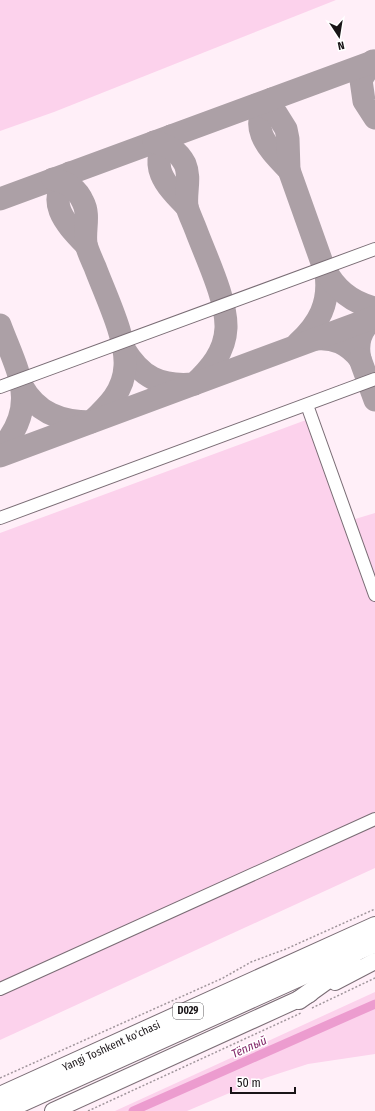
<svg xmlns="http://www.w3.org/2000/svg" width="375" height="1111" font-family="'Fira Sans Condensed',sans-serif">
	<rect width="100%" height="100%" fill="#ffeff8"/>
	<g fill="#fcd2ec">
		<path d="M0 0H336L54 112 0 131Z"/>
		<path d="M306 420 342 523 375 513V868L0 1040V533Z"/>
		<path d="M375 992V1054L308 1064 265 1078 187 1111H115Z"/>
	</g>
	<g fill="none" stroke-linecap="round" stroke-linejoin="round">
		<path stroke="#ec9ccf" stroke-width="9" d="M133 1111 375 1004"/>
		<g stroke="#aca0a6" stroke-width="23">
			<path d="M373 61 361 80 364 101 375 118"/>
			<path d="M272 99C245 126 268 148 289 170"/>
			<path d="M256 105 266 107 276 113 286 129 288 139 289 170 326 274C330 303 319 324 298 343"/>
			<path d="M171 136C145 164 166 186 187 207"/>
			<path d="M70 173C44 202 65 223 86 245"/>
			<path d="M0 199 375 61"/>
			<path d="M325 269C335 289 353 303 375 308"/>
			<path d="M0 325C18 373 40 405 0 450"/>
			<path d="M315 339C334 337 348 344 360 359 356 342 361 328 375 318"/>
			<path d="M124 349C141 377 160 387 194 384 210 369 225 352 226 328 227 300 206 257 196 230 193 222 189 214 187 207 185 193 191 178 185 164 178 151 169 145 154 142"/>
			<path d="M360 359 375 400"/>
			<path d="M22 386C37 413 61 422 91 422 108 406 124 391 125 366 127 339 105 294 95 267 92 260 88 252 86 244 84 230 90 215 83 202 77 188 67 182 53 179"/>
			<path d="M0 456 375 317"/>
		</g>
		<defs>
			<g id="minor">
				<path d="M0 387 375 249"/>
				<path d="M307 405 375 595"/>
				<path d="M0 518 375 379"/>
				<path d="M0 989 375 819"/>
			</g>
			<g id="major">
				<path d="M335 982 375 961"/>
				<path d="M53 1111 310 994"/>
			</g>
			<g id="highway">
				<path d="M299 1000 352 962"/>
				<path id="s1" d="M0 1096 375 926"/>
				<path d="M3 1111 375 943"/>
			</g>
		</defs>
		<use href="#minor" stroke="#7a6d75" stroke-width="14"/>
		<use href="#major" stroke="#7a6d75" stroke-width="18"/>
		<use href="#highway" stroke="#7a6d75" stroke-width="20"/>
		<g stroke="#a1969c" stroke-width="1.5" stroke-dasharray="2 2" stroke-linecap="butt">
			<path d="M312 1008 375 978"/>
			<path d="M0 1078 223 978 251 962 286 949 375 909"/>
			<path d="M88 1111 301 1013"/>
		</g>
		<use href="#minor" stroke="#fff" stroke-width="12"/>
		<use href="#major" stroke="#fff" stroke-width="16"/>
		<use href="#highway" stroke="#fff" stroke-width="18"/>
	</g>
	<g text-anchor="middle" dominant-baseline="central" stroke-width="3" stroke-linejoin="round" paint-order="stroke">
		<rect fill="#fff" stroke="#5e5a5d" stroke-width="1" x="173" y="1003" width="30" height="16" rx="3"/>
		<g font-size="10" font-weight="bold" fill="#191417">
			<text x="188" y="1011">D029</text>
		</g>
		<g font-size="11" fill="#191417" stroke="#fff">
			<text stroke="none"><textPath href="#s1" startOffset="122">Yangi Toshkent ko‘chasi</textPath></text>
		</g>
		<g font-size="12" font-style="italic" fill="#84296a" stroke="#fff">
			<text transform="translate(249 1047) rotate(-24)">Тёплый</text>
		</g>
	</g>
	<g transform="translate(339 36) rotate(168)" stroke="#ffffff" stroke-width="3" paint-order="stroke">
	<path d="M0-3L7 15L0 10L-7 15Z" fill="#191417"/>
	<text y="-6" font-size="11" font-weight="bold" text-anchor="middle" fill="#191417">N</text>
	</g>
	<path d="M231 1087v6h64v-6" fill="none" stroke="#191417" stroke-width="2"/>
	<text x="237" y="1087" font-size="12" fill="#191417" stroke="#ffffff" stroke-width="3" paint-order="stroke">50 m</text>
</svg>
